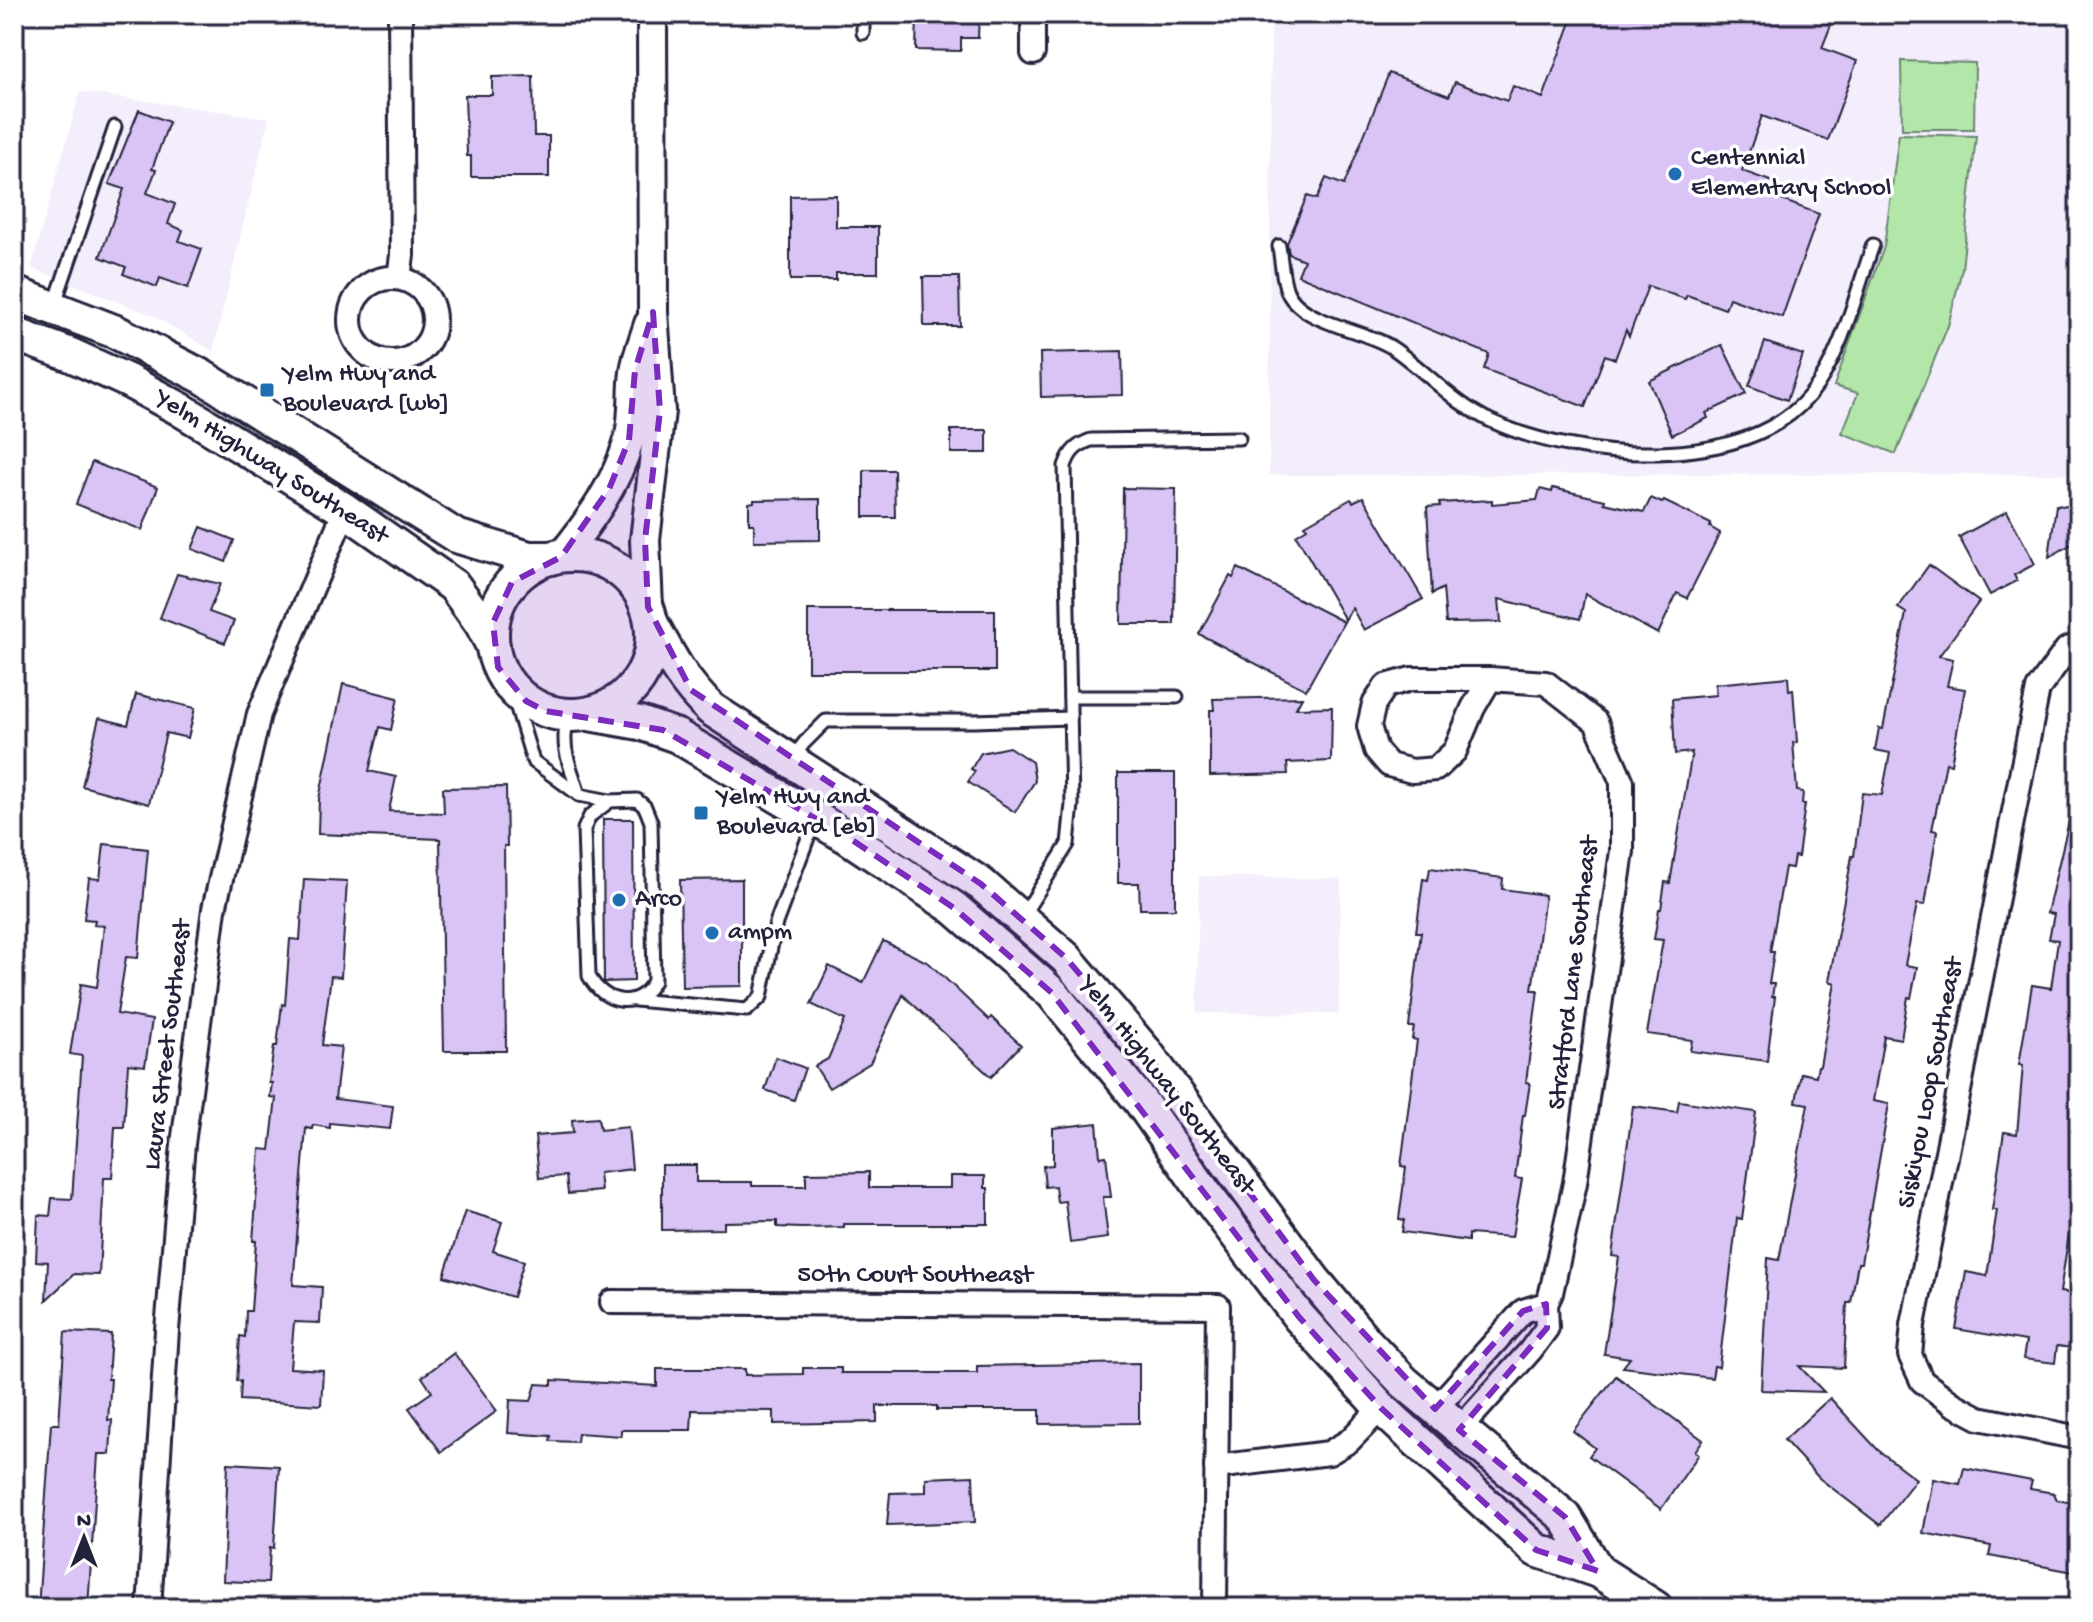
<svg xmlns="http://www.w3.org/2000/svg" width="2093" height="1622" font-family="'Gochi Hand',sans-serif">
	<rect width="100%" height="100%" fill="#fff"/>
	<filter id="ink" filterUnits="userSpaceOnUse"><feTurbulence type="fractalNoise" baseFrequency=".0125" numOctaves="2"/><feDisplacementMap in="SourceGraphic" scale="16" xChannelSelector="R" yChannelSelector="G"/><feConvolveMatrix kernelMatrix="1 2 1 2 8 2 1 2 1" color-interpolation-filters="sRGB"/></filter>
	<g filter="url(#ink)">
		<g fill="#f4edfc">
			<path d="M1271 14H2079V474L1269 475Z"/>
			<path d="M80 92 269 118 213 351 152 315 31 268Z"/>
			<path d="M1199 876 1341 879 1339 1014 1197 1013Z"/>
		</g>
		<g fill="#b2e7a9" stroke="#6a8472" stroke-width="2">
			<path d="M1988 14H2079V15L1989 21Z"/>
			<path d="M1901 61 1975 63 1974 129H1902Z"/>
			<path d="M1899 134 1976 136 1962 269 1948 326 1896 454 1842 433 1858 393 1834 386 1884 247Z"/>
		</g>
		<g fill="#dac4f5" stroke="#22223b" stroke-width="2">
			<path d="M917 14H979L978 38H961V51L916 50Z"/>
			<path d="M1574 14H1818L1816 19 1831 25 1822 48 1857 61 1828 140 1762 116 1742 171 1776 183 1771 196 1819 214 1782 317 1729 298 1725 309 1687 295 1685 299 1648 286 1629 336 1626 330 1615 359 1605 355 1585 407 1484 369 1489 354 1298 275 1304 260 1289 254 1287 243 1307 196 1317 199 1326 178 1344 185 1389 73 1449 96 1455 82 1507 101 1513 86 1543 98Z"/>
			<path d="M533 76 534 136H549V177H471V156H467L465 95H492V77Z"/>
			<path d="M139 110 169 122 152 169 156 170 147 193 175 204 168 224 183 230 179 241 202 249 188 288 160 278 157 287 123 274 126 267 100 257 124 189 109 184Z"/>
			<path d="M836 195V227H878V273H836V280H790V196Z"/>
			<path d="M923 277H959L960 326H924Z"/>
			<path d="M1765 342 1803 355 1787 400 1749 386Z"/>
			<path d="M1722 345 1746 394 1706 413 1708 418 1672 435 1649 381Z"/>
			<path d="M1122 351 1123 395 1041 397 1040 353Z"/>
			<rect x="951" y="430" width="36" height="23"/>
			<path d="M92 462 158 487 142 530 76 504Z"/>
			<path d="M864 470H894L895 517H864Z"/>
			<path d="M1123 488 1176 489 1174 624H1121Z"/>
			<path d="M1553 488 1605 500 1604 503 1644 512 1651 498 1662 503 1664 501 1711 524 1710 527 1720 533 1687 598 1677 593 1658 634 1585 594 1580 619 1499 599 1501 622 1446 623 1443 588 1432 594 1427 507 1440 506 1439 503 1492 500V504L1537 500 1540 489 1552 492Z"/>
			<path d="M1363 497 1423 599 1364 630 1352 608 1345 620 1296 535 1307 528 1305 525 1351 499 1353 502Z"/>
			<path d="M820 499V540L754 541V524H749V503L754 502V500Z"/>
			<path d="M2056 505 2079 508V540L2049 557Z"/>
			<path d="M2007 511 2035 564 2014 575 2017 581 1990 595 1959 537Z"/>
			<path d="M201 527 234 540 226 562 192 549Z"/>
			<path d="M1929 565 1979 602 1939 656 1953 659 1947 686 1965 689 1951 764 1946 763 1932 830 1937 831 1925 905 1917 904 1905 965 1917 967 1911 998 1908 997 1901 1039 1884 1036 1873 1101 1889 1104 1861 1263H1858L1851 1303H1847L1844 1368 1799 1366 1824 1392 1761 1390 1768 1258 1779 1260 1808 1104 1796 1102 1801 1073 1816 1076 1818 1066H1820L1835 983 1829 981 1852 856H1854L1862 793 1882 795 1890 753 1875 750 1879 728 1883 729 1906 613 1898 608Z"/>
			<path d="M1238 568 1344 622 1306 690 1199 634 1230 576 1233 578Z"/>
			<path d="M177 574 220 584 209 612 234 621 225 643 160 618Z"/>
			<rect x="808" y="610" width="187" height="61"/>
			<path d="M1788 677 1789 690 1793 689 1797 742 1793 743 1797 791 1803 792 1802 804H1805L1798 857 1794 856 1792 868 1785 867 1770 952H1774L1769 984H1774L1772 997H1775L1767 1061 1690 1051 1692 1040 1647 1034 1663 940 1654 939 1659 909H1661L1665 882 1670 883 1692 752 1675 754 1672 699 1716 695 1715 684Z"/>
			<path d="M343 684 398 698 391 730 380 727 369 771 396 777 389 811 444 813 443 788 506 787 507 846H504L506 1051H444L440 839 318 834 319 799Z"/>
			<path d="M136 694 195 708 188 738 166 733 149 804 82 786 99 718 128 725Z"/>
			<path d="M1302 697 1296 708 1332 707 1331 761 1287 763 1288 774 1210 776V710H1214L1213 699Z"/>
			<path d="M1009 747 1032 762 1035 781 1015 812 968 782 975 771 971 769 981 753Z"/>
			<path d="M1118 773H1175V909H1140L1139 883H1118Z"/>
			<path d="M603 819H633L634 981 604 982Z"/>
			<path d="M2069 821 2079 823V1170L2060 1292 2079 1294V1349L2057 1346 2055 1363 2023 1359 2026 1341 1956 1329 1966 1272 1987 1276 1997 1210H1992L2004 1132 2017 1134 2023 1065H2019L2032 985 2051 988 2058 940 2049 939 2054 914 2047 913Z"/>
			<path d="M104 844 148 849 138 958 126 957 117 1014 152 1020 145 1066 128 1064 124 1127H115L112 1178H104L99 1275 74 1274 46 1300 48 1262 36 1261 38 1215 50 1216 52 1198 72 1199 82 1056 70 1054 81 984 97 987 104 926 94 925 95 920 84 919 89 878 100 879Z"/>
			<path d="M1430 868 1503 878 1502 889 1545 895 1532 990H1538L1526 1082 1530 1083 1525 1115H1523L1515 1178 1522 1179 1512 1237 1468 1234V1241L1402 1232 1404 1220 1399 1219 1406 1167 1401 1166 1417 1040 1412 1039 1414 1027H1409L1421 932H1416L1423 879 1428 880Z"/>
			<path d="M304 879 347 881 341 977 331 976 322 1045 341 1047 335 1099 393 1106 390 1129 330 1123V1128L313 1125 312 1129 306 1128 293 1285 322 1287 320 1323 294 1322 290 1368 323 1370 321 1405 240 1400 241 1381H237L240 1336 245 1337 246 1311H251L256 1241H253L260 1149 270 1150 276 1098 270 1097 272 1083H269L274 1046H277L282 1004 285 1005 290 939 300 940Z"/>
			<path d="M742 879V986L682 987 680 880Z"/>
			<path d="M883 941 929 963 989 1020 991 1017 1021 1045 991 1077 903 995 870 1063 829 1088 815 1066 828 1059 845 1020 811 1004 829 966 863 983Z"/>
			<path d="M776 1057 805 1068 794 1100 765 1090Z"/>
			<path d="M1679 1101 1756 1112 1742 1219 1737 1218 1719 1367 1714 1366 1712 1378 1623 1367 1630 1358 1604 1354 1619 1257 1612 1256 1633 1106 1677 1112Z"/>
			<path d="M598 1118 600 1130 628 1127 632 1169 599 1173 601 1191 568 1194 566 1176 539 1178 535 1136 573 1133 572 1120Z"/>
			<path d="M1097 1123 1100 1157 1106 1156 1111 1197H1103L1108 1238 1070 1243 1065 1201 1057 1202 1055 1186 1045 1187 1043 1166 1053 1165V1128Z"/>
			<path d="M662 1165H696V1182H752V1186H806V1173L869 1172V1188H950V1176H985V1188H988V1224H844V1227L802 1228 777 1227V1221L724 1222V1229L662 1230Z"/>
			<path d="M465 1211 502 1222 493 1251 524 1261 513 1297 444 1276Z"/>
			<path d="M65 1332 111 1334 108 1379H111L108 1420H112L110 1454H98L88 1608H38L51 1424H59Z"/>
			<path d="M454 1353 497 1411 441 1452 409 1408 432 1392 422 1377Z"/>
			<path d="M1139 1363V1423L1040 1424V1410H937V1406H877V1422L774 1424V1411L692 1410 691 1430H621V1436L578 1433 577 1442 550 1441 551 1436 508 1433 510 1400 531 1401 536 1384 552 1385V1380L657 1386V1369H745V1375L803 1374V1368H841V1373H977V1366Z"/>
			<path d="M1616 1376 1703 1440 1695 1451 1699 1454 1661 1509 1589 1456 1595 1448 1573 1431Z"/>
			<path d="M1830 1398 1878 1450 1916 1479 1880 1525 1819 1478 1784 1440Z"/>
			<path d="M228 1463 279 1466 274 1548 270 1547 268 1583 223 1581Z"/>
			<path d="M1964 1468 2032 1481 2030 1489 2054 1493 2057 1500 2079 1504V1573L1989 1556 1991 1546 1923 1533 1933 1479 1960 1484Z"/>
			<path d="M973 1476 975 1522 887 1525 890 1493 926 1492V1478Z"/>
		</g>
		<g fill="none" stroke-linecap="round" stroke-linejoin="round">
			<defs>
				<g id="service">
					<path d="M863 14V33"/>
					<path d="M1279 246C1281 260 1282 275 1286 288 1297 324 1367 329 1394 349 1427 372 1454 404 1491 421 1576 461 1745 475 1810 395 1842 356 1856 292 1873 245"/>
					<path d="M54 306 115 127"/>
					<path d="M510 685 533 761 579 795C569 759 561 754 567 715"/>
					<path d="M1070 697H1177"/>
					<path d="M792 759 804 743 826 721H974L1070 718"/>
					<path d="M579 795 610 801 637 800 645 807 651 822 654 981C637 1011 604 1004 589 976L584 829 590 816 610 801"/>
					<path d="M1022 917 1068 844 1072 804 1065 466C1070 451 1077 445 1091 440L1239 438"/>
					<path d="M635 1000 747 1010 761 997 776 923 814 822"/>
				</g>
				<g id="minor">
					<path d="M1033 14V53"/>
					<circle cx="392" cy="320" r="42"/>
					<path d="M399 278 402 255 400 14"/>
					<path d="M2079 645 2067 649 2038 689 1913 1325 1910 1355 1922 1381 1953 1404 1979 1418 2079 1438"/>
					<path d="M612 1302 1218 1306 1215 1608"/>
					<path d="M1435 1409 1523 1311 1546 1304"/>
					<path d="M1459 1430 1530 1351 1547 1328 1546 1304 1551 1293 1575 1183 1622 851V782L1596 722 1546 683 1490 679H1411L1386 686 1374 704 1369 726 1376 750 1389 765 1412 771 1436 769 1455 751 1473 708 1490 679"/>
					<path d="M1216 1467 1329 1453 1349 1441 1381 1408"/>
					<path d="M149 1608 167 1330 183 1144 214 909 259 714 345 510"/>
				</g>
				<g id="tertiary">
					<path d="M561 557C590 521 616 485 629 440 635 417 632 395 635 372 637 356 644 340 649 324"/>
					<path d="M648 607 645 540 660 411 653 312 652 14"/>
				</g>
				<g id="secondary">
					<path d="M14 293 116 332 203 377 456 536 529 558H551"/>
					<path d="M14 334 71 355 128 381 180 409 345 510 454 586 481 623 493 646"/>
					<circle cx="572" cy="635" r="80"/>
					<path d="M652 624C669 656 684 684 711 709L981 884 1066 958 1145 1051 1314 1280 1366 1342 1404 1382 1565 1517 1598 1571"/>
					<path d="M589 714 640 723 677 736 849 838 954 908 1052 993 1141 1102 1207 1196 1299 1317 1381 1408 1536 1550 1598 1571 1656 1608"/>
				</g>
			</defs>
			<use href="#service" stroke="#22223b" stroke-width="17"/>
			<use href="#minor" stroke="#22223b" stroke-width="28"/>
			<use href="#tertiary" stroke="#22223b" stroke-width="34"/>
			<use href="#secondary" stroke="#22223b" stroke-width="38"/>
			<use href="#service" stroke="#fff" stroke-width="11"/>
			<use href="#minor" stroke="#fff" stroke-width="22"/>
			<use href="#tertiary" stroke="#fff" stroke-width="28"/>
			<use href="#secondary" stroke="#fff" stroke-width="32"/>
		</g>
	</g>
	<path fill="#7b2cbf" fill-opacity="0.2" stroke="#7b2cbf" stroke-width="6" stroke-dasharray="16 10" stroke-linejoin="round" d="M653 312 660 411 645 540 648 607 691 690 981 884 1066 958 1145 1051 1314 1280 1435 1409 1523 1311 1546 1304 1547 1328 1459 1430 1565 1517 1598 1571 1536 1550 1381 1408 1299 1317 1052 993 954 908 849 838 663 730 545 711 526 701 498 667 493 623 512 582 561 557 609 489 629 440 635 370Z"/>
	<g fill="#1f6fb2" stroke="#fff" stroke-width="3">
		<circle cx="1675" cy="174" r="8"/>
		<rect x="259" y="382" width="16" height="16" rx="4"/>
		<rect x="693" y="805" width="16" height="16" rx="4"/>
		<circle cx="619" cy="900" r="8"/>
		<circle cx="712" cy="933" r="8"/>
	</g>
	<g text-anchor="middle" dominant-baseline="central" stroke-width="7" stroke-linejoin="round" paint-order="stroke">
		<g font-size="26" fill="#22223b" stroke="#fff" text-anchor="start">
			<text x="1691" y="159">Centennial<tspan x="1691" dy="30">Elementary School</tspan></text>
			<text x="283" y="375">Yelm Hwy and<tspan x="283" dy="30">Boulevard [wb]</tspan></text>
			<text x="717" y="798">Yelm Hwy and<tspan x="717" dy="30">Boulevard [eb]</tspan></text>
			<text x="635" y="900">Arco</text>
			<text x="728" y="933">ampm</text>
		</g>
		<g font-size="26" fill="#22223b" stroke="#fff">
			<text transform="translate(271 468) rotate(32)">Yelm Highway Southeast</text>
			<text transform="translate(1575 973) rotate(-83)">Stratford Lane Southeast</text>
			<text transform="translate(169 1045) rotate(-83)">Laura Street Southeast</text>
			<text transform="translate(1932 1083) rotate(-79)">Siskiyou Loop Southeast</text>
			<text transform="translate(1166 1086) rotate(52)">Yelm Highway Southeast</text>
			<text x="915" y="1276">50th Court Southeast</text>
		</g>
	</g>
	<rect width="2093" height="1622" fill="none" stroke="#fff" stroke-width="48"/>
	<rect x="24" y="24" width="2045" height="1574" fill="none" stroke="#22223b" stroke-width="3" filter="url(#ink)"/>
	<g transform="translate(84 1538)" stroke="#ffffff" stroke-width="6" paint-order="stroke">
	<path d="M0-6L14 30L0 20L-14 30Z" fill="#22223b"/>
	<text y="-12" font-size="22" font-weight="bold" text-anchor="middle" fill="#22223b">N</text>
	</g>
</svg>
